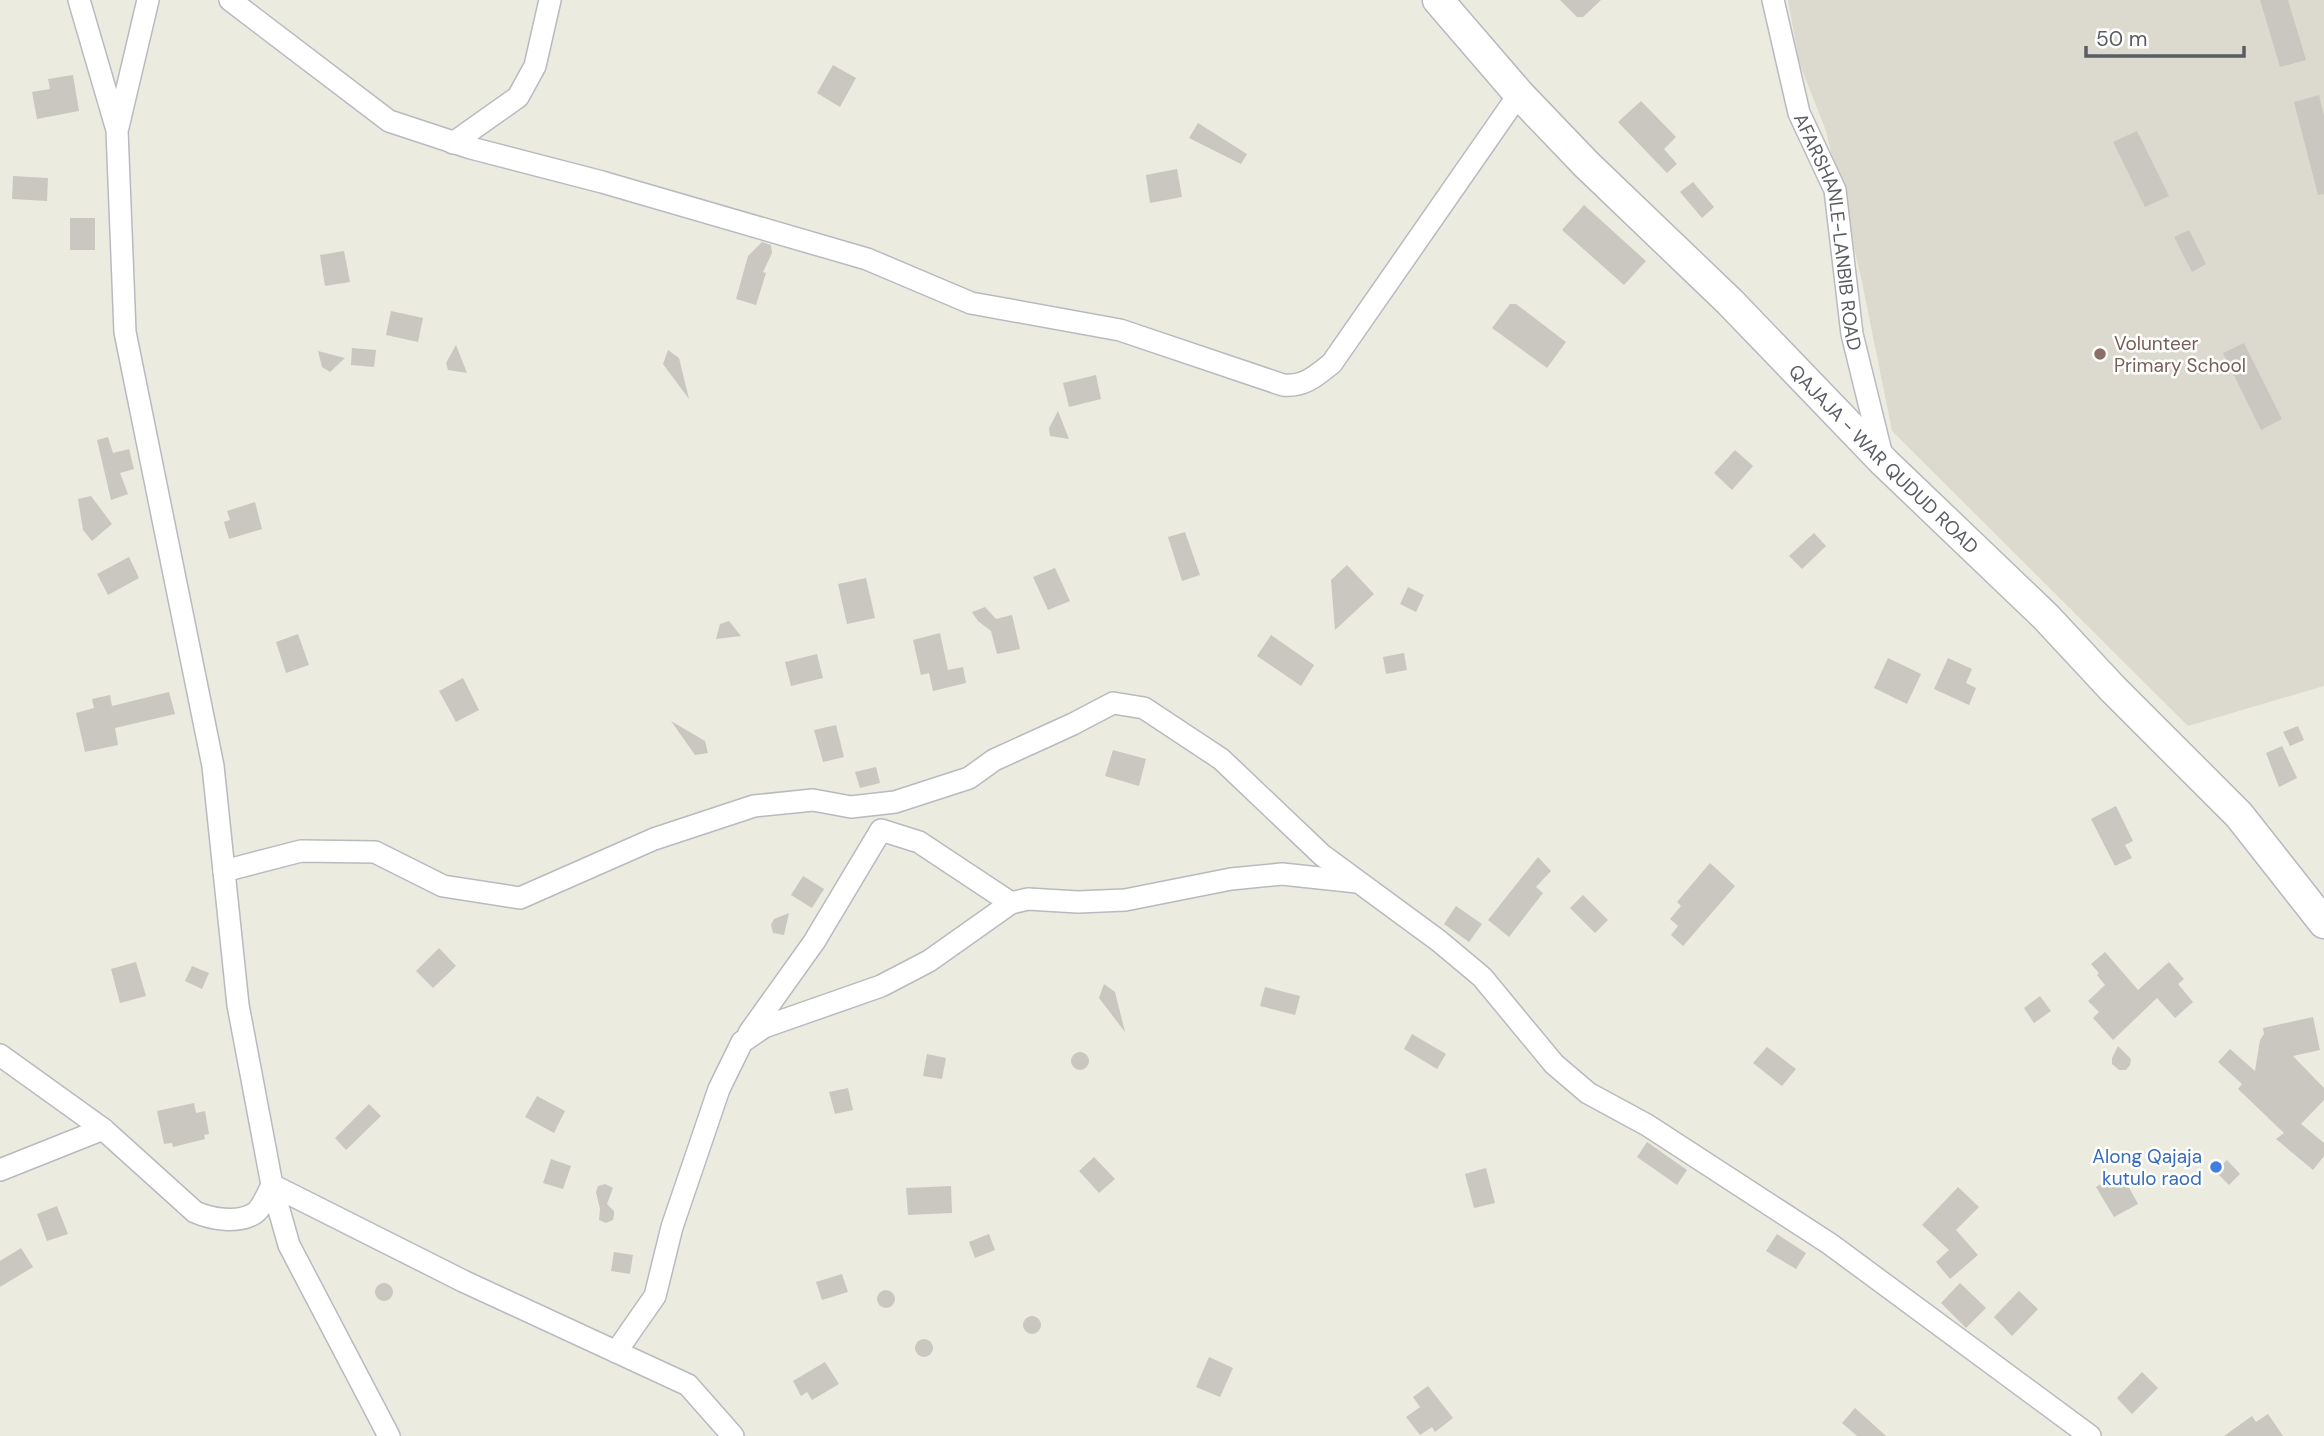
<svg xmlns="http://www.w3.org/2000/svg" width="2324" height="1436" font-family="'DM Sans',sans-serif">
	<rect width="100%" height="100%" fill="#ecebe0"/>
	<path fill="#dcdace" d="M1788 0H2324V686L2188 726 1892 431 1861 277 1826 131 1799 62Z"/>
	<g fill="#c9c7c0">
		<path d="M1560 0H1601L1583 17H1577Z"/>
		<path d="M2260 0H2288L2306 60 2280 67Z"/>
		<path d="M833 65 856 78 840 107 817 93Z"/>
		<path d="M73 75 79 111 37 119 32 92 50 89 48 79Z"/>
		<path d="M2319 95 2324 116V194L2318 195 2294 102Z"/>
		<path d="M1641 101 1676 137 1664 149 1677 164 1667 173 1618 122Z"/>
		<path d="M1198 123 1247 154 1241 164 1189 138Z"/>
		<path d="M2137 131 2169 196 2145 207 2113 142Z"/>
		<path d="M1177 169 1182 197 1150 203 1146 175Z"/>
		<path d="M13 176 48 178 47 201 12 199Z"/>
		<path d="M1693 182 1714 207 1702 218 1680 192Z"/>
		<path d="M1584 205 1646 261 1624 285 1562 230Z"/>
		<rect x="70" y="218" width="25" height="32"/>
		<path d="M2189 230 2206 264 2192 272 2174 237Z"/>
		<path d="M762 242 771 245 772 253 763 272 766 273 756 305 736 299 748 256Z"/>
		<path d="M344 251 350 282 325 286 320 255Z"/>
		<path d="M1510 304H1516L1566 342 1547 368 1492 328Z"/>
		<path d="M391 311 423 318 418 342 386 335Z"/>
		<path d="M2244 343 2282 419 2261 430 2223 353Z"/>
		<path d="M456 345 467 373 448 370 446 363Z"/>
		<path d="M352 348 376 350 374 367 351 365Z"/>
		<path d="M668 350 679 358 689 399 663 364Z"/>
		<path d="M318 351 345 358 330 372 322 367Z"/>
		<path d="M1096 375 1101 399 1069 407 1063 383Z"/>
		<path d="M1058 411 1069 439 1050 436 1049 428Z"/>
		<path d="M108 437 113 453 129 449 134 469 120 473 128 494 111 500 97 440Z"/>
		<path d="M1735 450 1753 466 1732 490 1714 473Z"/>
		<path d="M91 496 112 524 92 541 83 530 78 499Z"/>
		<path d="M255 502 262 529 229 539 224 522 230 520 227 511Z"/>
		<path d="M1185 532 1200 575 1182 581 1168 537Z"/>
		<path d="M1814 533 1826 546 1802 569 1789 556Z"/>
		<path d="M129 557 139 578 108 595 97 574Z"/>
		<path d="M1347 565 1374 594 1335 630 1331 580Z"/>
		<path d="M1055 568 1070 601 1048 610 1033 577Z"/>
		<path d="M866 578 875 618 847 624 838 584Z"/>
		<path d="M1408 587 1424 595 1416 612 1400 604Z"/>
		<path d="M985 607 996 619 1012 615 1020 649 997 654 991 631 978 621 972 612Z"/>
		<path d="M729 621 741 636 716 639 720 624Z"/>
		<path d="M940 633 948 670 963 667 966 683 933 691 929 673 921 675 913 640Z"/>
		<path d="M298 634 309 665 286 673 276 642Z"/>
		<path d="M1271 635 1314 665 1301 686 1257 656Z"/>
		<path d="M1404 653 1407 670 1386 674 1383 657Z"/>
		<path d="M817 654 823 678 791 686 785 662Z"/>
		<path d="M1888 658 1921 674 1907 704 1874 688Z"/>
		<path d="M1948 658 1972 669 1966 683 1976 688 1969 705 1934 689Z"/>
		<path d="M463 678 479 710 456 722 439 691Z"/>
		<path d="M169 692 175 714 115 728 118 745 85 752 76 713 94 708 92 699 110 695 112 706Z"/>
		<path d="M671 721 705 741 708 753 695 755Z"/>
		<path d="M836 725 844 757 823 762 814 730Z"/>
		<path d="M2298 726 2304 740 2290 746 2283 732Z"/>
		<path d="M2282 746 2297 778 2279 787 2266 753Z"/>
		<path d="M1113 750 1146 759 1139 786 1105 776Z"/>
		<path d="M876 767 880 783 860 788 855 772Z"/>
		<path d="M2116 806 2133 841 2125 845 2132 858 2115 866 2091 819Z"/>
		<path d="M1538 857 1551 871 1536 887 1543 893 1509 937 1488 920Z"/>
		<path d="M1710 863 1735 886 1683 946 1671 935 1678 926 1670 919 1681 906 1677 902Z"/>
		<path d="M803 876 824 889 812 908 791 895Z"/>
		<path d="M1583 895 1608 920 1595 933 1570 908Z"/>
		<path d="M1456 906 1482 924 1469 942 1444 924Z"/>
		<path d="M789 913 784 935 773 933 771 925 774 919Z"/>
		<path d="M439 948 456 966 433 988 416 971Z"/>
		<path d="M2105 952 2138 990 2169 962 2184 979 2178 984 2193 1002 2175 1018 2157 998 2113 1040 2093 1018 2099 1012 2088 1001 2105 985 2097 975 2099 973 2091 964Z"/>
		<path d="M136 962 146 996 120 1003 111 969Z"/>
		<path d="M192 966 209 973 202 989 185 981Z"/>
		<path d="M1104 984 1115 992 1125 1032 1099 998Z"/>
		<path d="M1265 987 1300 996 1295 1015 1260 1006Z"/>
		<path d="M2040 996 2051 1011 2034 1023 2024 1008Z"/>
		<path d="M2313 1017 2320 1050 2293 1056 2324 1088V1100L2301 1124 2324 1143V1156L2313 1170 2276 1139 2284 1133 2238 1089 2242 1084 2218 1062 2230 1049 2255 1071 2260 1040 2264 1034 2263 1028Z"/>
		<path d="M1412 1034 1446 1054 1437 1069 1404 1049Z"/>
		<path d="M2118 1046 2131 1059 2130 1065 2126 1070H2119L2112 1064V1058Z"/>
		<path d="M1767 1047 1796 1069 1782 1086 1753 1063Z"/>
		<circle cx="1080" cy="1061" r="9"/>
		<path d="M927 1054 946 1058 942 1079 923 1076Z"/>
		<path d="M848 1088 853 1110 835 1114 829 1092Z"/>
		<path d="M537 1096 565 1111 554 1133 525 1117Z"/>
		<path d="M194 1103 196 1113 205 1111 209 1134 204 1135 205 1139 173 1147 172 1143 164 1144 157 1111Z"/>
		<path d="M369 1104 381 1116 346 1150 335 1138Z"/>
		<path d="M1647 1142 1687 1170 1677 1185 1637 1157Z"/>
		<path d="M1094 1157 1115 1179 1099 1193 1079 1171Z"/>
		<path d="M551 1159 571 1166 563 1189 543 1183Z"/>
		<path d="M2227 1160 2240 1174 2229 1185 2215 1171Z"/>
		<path d="M1486 1168 1495 1203 1474 1208 1465 1174Z"/>
		<path d="M2121 1173 2138 1204 2114 1217 2096 1187Z"/>
		<path d="M605 1184 613 1188 607 1204 614 1211V1215L613 1220 606 1223 599 1220 600 1209 596 1192 598 1186Z"/>
		<path d="M951 1186 952 1213 908 1215 906 1188Z"/>
		<path d="M1958 1187 1979 1207 1956 1230 1978 1255 1950 1279 1936 1262 1949 1250 1922 1225Z"/>
		<path d="M57 1206 68 1234 47 1241 37 1214Z"/>
		<path d="M989 1234 995 1250 975 1258 969 1242Z"/>
		<path d="M1777 1234 1806 1253 1796 1269 1766 1251Z"/>
		<path d="M21 1248 33 1267 0 1287V1261Z"/>
		<path d="M614 1252 633 1255 630 1274 611 1271Z"/>
		<path d="M842 1274 848 1292 822 1300 816 1282Z"/>
		<circle cx="384" cy="1292" r="9"/>
		<path d="M1960 1283 1986 1308 1966 1328 1941 1303Z"/>
		<circle cx="886" cy="1299" r="9"/>
		<path d="M2019 1291 2038 1309 2012 1336 1994 1317Z"/>
		<circle cx="1032" cy="1325" r="9"/>
		<circle cx="924" cy="1348" r="9"/>
		<path d="M1209 1357 1233 1368 1220 1397 1196 1387Z"/>
		<path d="M825 1362 839 1384 812 1400 807 1392 801 1396 793 1381Z"/>
		<path d="M2142 1372 2158 1388 2132 1414 2117 1398Z"/>
		<path d="M1428 1386 1453 1418 1435 1432 1432 1427 1420 1435 1406 1417 1420 1407 1413 1397Z"/>
		<path d="M1855 1408 1886 1436H1857L1842 1423Z"/>
		<path d="M2268 1414 2283 1436H2224L2252 1416 2256 1422Z"/>
	</g>
	<g fill="none" stroke-linecap="round" stroke-linejoin="round">
		<defs>
			<g id="street">
				<path d="M79 0 117 130 125 332 213 766 238 1005 272 1185 289 1245 389 1436"/>
				<path d="M230 0 389 121 471 148 602 182 867 259 971 303 1120 330 1283 385C1304 387 1316 376 1332 363L1519 94"/>
				<path id="s1" d="M1773 0 1799 113 1835 190 1852 334 1883 460"/>
				<path d="M118 127 148 0"/>
				<path d="M453 143 518 97 535 66 550 0"/>
				<path d="M224 871 301 851 375 852 443 886 520 898 654 839 754 806 813 800 851 807 895 802 969 778 994 760 1073 724 1113 703 1144 708 1221 759 1322 855 1439 941 1482 977 1554 1064 1588 1093 1647 1125 1830 1244 2090 1436"/>
				<path d="M749 1033 814 942 881 830 919 842 1011 903"/>
				<path d="M0 1055 103 1129 195 1212C211 1219 238 1224 255 1213 262 1208 268 1193 272 1185L463 1281 688 1385 733 1436"/>
				<path d="M0 1170 103 1129"/>
				<path d="M616 1352 655 1296 672 1227 719 1089 742 1042 764 1027 881 986 929 961 1011 903 1028 899 1078 902 1125 900 1231 879 1282 874 1357 882"/>
			</g>
			<g id="secondary">
				<path id="s2" d="M1438 0 1519 94 1586 164 1730 302 1884 462 2046 617 2113 689 2239 815 2324 923"/>
			</g>
		</defs>
		<use href="#street" stroke="#b8babf" stroke-width="24"/>
		<use href="#secondary" stroke="#b6b9bf" stroke-width="33"/>
		<use href="#street" stroke="#fff" stroke-width="21"/>
		<use href="#secondary" stroke="#fff" stroke-width="30"/>
	</g>
	<circle fill="#8d6e63" stroke="#fff" stroke-width="2.5" cx="2100" cy="354" r="7"/>
	<circle fill="#3f7fe0" stroke="#fff" stroke-width="2.5" cx="2216" cy="1167" r="7"/>
	<g text-anchor="middle" dominant-baseline="central" stroke-width="5" stroke-linejoin="round" paint-order="stroke">
		<g font-size="19" fill="#595c61" stroke="#fff">
			<text stroke="none"><textPath href="#s1" startOffset="240">AFARSHANLE-LANBIB ROAD</textPath></text>
			<text stroke="none"><textPath href="#s2" startOffset="640">QAJAJA - WAR QUDUD ROAD</textPath></text>
		</g>
		<g font-size="19" fill="#785e54" stroke="#fff" text-anchor="start">
			<text x="2114" y="343">Volunteer<tspan x="2114" dy="22">Primary School</tspan></text>
		</g>
		<g font-size="19" fill="#366cbe" stroke="#fff" text-anchor="end">
			<text x="2202" y="1156">Along Qajaja<tspan x="2202" dy="22">kutulo raod</tspan></text>
		</g>
	</g>
	<path d="M2086 46v10h158v-10" fill="none" stroke="#595c61" stroke-width="3.5"/>
	<text x="2096" y="46" font-size="21" fill="#595c61" stroke="#ffffff" stroke-width="5" paint-order="stroke">50 m</text>
</svg>
